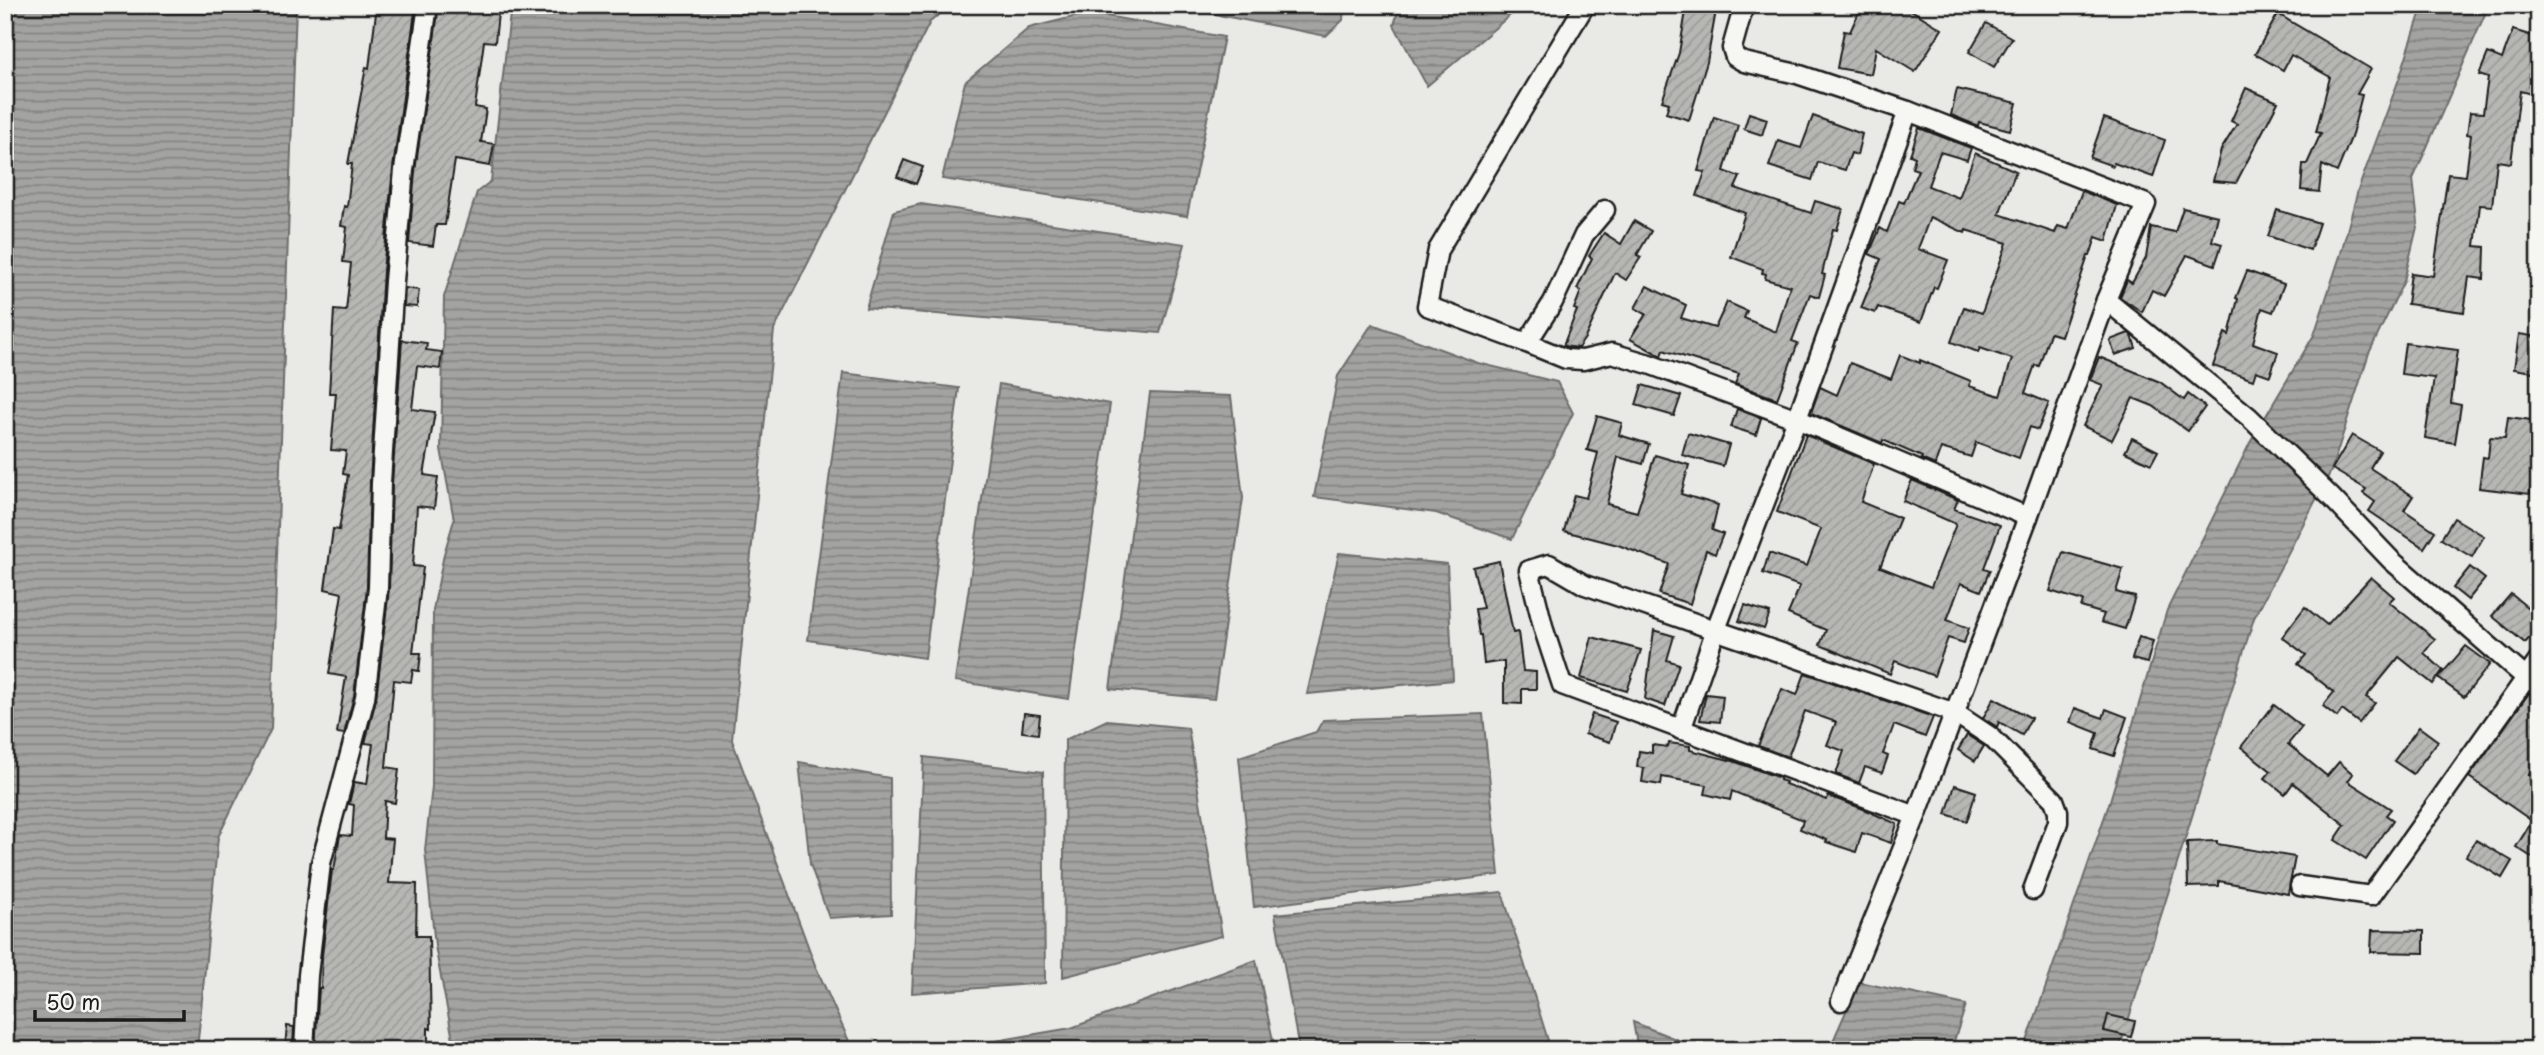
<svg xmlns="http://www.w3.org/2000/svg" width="2544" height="1055" font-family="'Playpen Sans',sans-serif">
	<defs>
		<pattern id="water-rules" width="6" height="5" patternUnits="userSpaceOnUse" patternTransform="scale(1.75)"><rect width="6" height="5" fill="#a3a3a1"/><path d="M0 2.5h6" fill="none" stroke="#848482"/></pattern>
		<pattern id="building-hatch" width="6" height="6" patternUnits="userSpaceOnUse" patternTransform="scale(1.75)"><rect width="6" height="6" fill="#b6b6b3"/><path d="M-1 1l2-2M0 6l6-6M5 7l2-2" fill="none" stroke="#9c9c99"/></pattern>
	</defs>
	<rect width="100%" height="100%" fill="#e9e9e5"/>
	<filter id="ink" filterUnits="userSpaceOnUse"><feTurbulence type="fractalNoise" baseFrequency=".0143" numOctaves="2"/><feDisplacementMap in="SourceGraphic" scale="14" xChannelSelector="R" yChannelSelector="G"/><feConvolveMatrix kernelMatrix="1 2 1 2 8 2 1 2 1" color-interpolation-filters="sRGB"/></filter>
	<g filter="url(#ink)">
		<g fill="url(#water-rules)" stroke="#6d6d6c" stroke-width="2">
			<path d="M5 5H296L271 729 218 837 197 1050H5Z"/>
			<path d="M511 5H951L930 22 774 330 732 740 815 965 853 1050H455L435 946 425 850 432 786 433 610 444 554 454 520 441 449 444 297 477 192 491 181Z"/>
			<path d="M1167 5H1344L1343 20 1326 36Z"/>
			<path d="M1400 5H1522L1427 86 1394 25Z"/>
			<path d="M2423 5H2489L2413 179 2418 223 2404 281 2369 353 2331 471 2254 618 2119 1050H2024L2109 804 2167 610 2251 441 2314 335 2341 253 2358 190 2399 79Z"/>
			<path d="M1089 13 1224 37 1187 216 942 179 965 82 1029 28Z"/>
			<path d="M921 204 1185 244 1160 333 866 308 894 211Z"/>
			<path d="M1372 324 1478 363 1557 382 1573 413 1512 539 1436 513 1314 497 1338 376Z"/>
			<path d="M843 373 959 388 925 658 808 640Z"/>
			<path d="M999 384 1110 404 1069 699 955 681Z"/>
			<path d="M1150 393 1231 396 1243 498 1214 699 1110 689Z"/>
			<path d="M1339 553 1447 564 1453 680 1307 694Z"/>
			<path d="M1483 714 1499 875 1254 907 1239 757 1316 732 1323 720Z"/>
			<path d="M1107 720 1188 728 1222 936 1063 977 1065 740Z"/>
			<path d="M924 757 1043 772 1045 983 912 993Z"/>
			<path d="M799 762 890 778 891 914 829 918 810 864Z"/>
			<path d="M1502 892 1551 1050H1299L1275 914Z"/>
			<path d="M1256 960 1275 1050H984L983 1043 1071 1028Z"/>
			<path d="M1859 982 1966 1005 1951 1050H1829Z"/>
			<path d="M1633 1022 1703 1050H1638Z"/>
		</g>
		<g fill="url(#building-hatch)" stroke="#1c1c1c" stroke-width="2">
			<path d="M377 5H416L393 168 383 271 370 482 367 587 354 696 344 734 337 733 346 677 329 674 342 593 325 589 333 529 339 530 348 475 343 474 346 451 331 450 336 393H329L334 310 346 311 351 263 343 262 347 227 341 226 344 206 347 207 352 164H348L366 67 369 68Z"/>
			<path d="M439 5H475L476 11 498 13 495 42 484 41 475 107 486 109 481 142 494 144 490 166 455 160 445 225H436L433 246 409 243 415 171Z"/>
			<path d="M1687 5H1717L1707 62 1689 120 1666 113 1669 103 1662 101 1679 53Z"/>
			<path d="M1862 5H1903L1942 29 1915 72 1876 48 1871 74 1837 68 1844 31 1850 32Z"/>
			<path d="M2278 14 2371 69 2357 94 2362 95 2351 138 2337 172 2322 165 2319 192 2301 190 2303 164H2307L2321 133 2316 132 2330 77 2291 55 2283 70 2255 54Z"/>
			<path d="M1986 23 2012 38 1994 67 1969 52Z"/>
			<path d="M2513 30 2539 38V96L2520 91 2511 163 2497 161 2492 206 2480 205 2475 246 2485 247 2484 279 2469 277 2464 312 2407 304 2411 273 2433 276 2448 174 2466 176 2471 135 2467 134 2470 112 2483 113 2488 78 2479 75 2488 53 2502 59Z"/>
			<path d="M2246 88 2278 102 2236 183 2213 181 2221 150 2237 124 2231 121Z"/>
			<path d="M1957 89 2017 103 2010 130 1979 122 1978 126 1951 115Z"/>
			<path d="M1749 113 1767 119 1762 135 1744 129Z"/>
			<path d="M1813 116 1862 134 1857 155 1851 153 1845 170 1818 162 1812 180 1769 166 1778 141 1801 148Z"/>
			<path d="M1714 117 1738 125 1724 171 1740 177 1735 188 1811 213 1815 201 1843 209 1837 230 1833 229 1822 274 1825 275 1819 297 1810 294 1792 341 1798 343 1777 399 1735 384 1739 374 1663 350 1661 356 1630 339 1646 314 1635 308 1647 286 1686 305 1681 318 1715 328 1727 302 1747 311 1744 318 1776 332 1790 286 1765 279 1766 274 1762 273 1763 269 1731 257 1745 213 1697 196 1705 172 1698 171Z"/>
			<path d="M2104 118 2165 140 2153 177 2114 163 2113 166 2090 158Z"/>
			<path d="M1919 128 1971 148 1967 160 1940 152 1928 186 1959 198 1975 153 2016 171 1999 214 2055 233 2058 226 2068 229 2082 191 2117 205 2107 241 2096 237 2090 256H2088L2061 336 2050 333 2039 366 2035 365 2025 393 2049 403 2038 430 2030 427 2019 458 1976 442 1971 457 1941 448 1935 465 1921 459 1922 457 1883 440 1882 443 1811 413 1820 387 1837 395 1850 363 1891 379 1900 355 1920 363V360L1971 381 1969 386 2000 396 2012 359 1980 348 1978 352 1951 342 1964 307 1982 313 2007 243 1966 230 1965 233 1930 217 1918 249 1948 260 1937 288 1934 287 1921 322 1878 307 1875 313 1861 308 1881 259 1869 254 1880 228 1887 232 1899 201 1904 203 1918 170 1912 168 1915 157 1910 155Z"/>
			<path d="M904 160 923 167 916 184 897 177Z"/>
			<path d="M2183 208 2218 216 2212 241 2222 244 2215 265 2187 255 2164 296 2152 290 2142 312 2120 297 2127 280 2132 283 2146 258 2151 227 2175 232Z"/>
			<path d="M2277 210 2319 223 2310 250 2268 236Z"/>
			<path d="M1634 221 1651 231 1637 255 1641 257 1626 280 1615 273 1585 338 1578 348 1563 346 1577 310 1574 309 1581 291 1577 289 1592 258 1589 256 1604 233 1621 244Z"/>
			<path d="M2247 271 2284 284 2273 312 2262 308 2253 343 2278 352 2270 376 2256 371 2253 380 2213 366 2225 333 2229 335 2238 299 2236 298Z"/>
			<path d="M405 288 419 290 417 307 404 306Z"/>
			<path d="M2129 333 2132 336 2136 348 2115 355 2110 340Z"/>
			<path d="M2519 334 2539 337V373L2514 369Z"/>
			<path d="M402 340 427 343 426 350 442 352 440 369 417 366 412 409 435 412 424 475 438 477 434 508 417 506 413 566 423 567 413 653H421L419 671 413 670 411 682 394 680 386 767 399 769 395 803 385 801 383 838 393 839 389 883 417 884 416 936H429L431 1029 428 1028V1048L315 1049 319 988H321L322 956 332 870H334L340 835 352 836 354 805 349 804 354 782 367 784 373 744 365 743 376 699 389 589 392 484Z"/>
			<path d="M2405 343 2458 350 2451 403 2461 405 2455 443 2425 438 2434 378 2401 374Z"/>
			<path d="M2099 357 2160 382 2184 400 2188 394 2205 407 2188 431 2153 406 2133 398 2112 440 2083 426 2103 385 2090 380Z"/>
			<path d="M1642 385 1681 396 1674 416 1636 405Z"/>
			<path d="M1737 409 1761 418 1756 435 1731 427Z"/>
			<path d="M1597 416 1622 423 1619 435 1649 444 1643 464 1618 457 1607 504 1637 512 1655 455 1689 465 1681 494 1718 505 1712 530 1723 534 1715 554 1706 550 1690 604 1659 594 1669 564 1618 545 1564 531 1574 495 1586 498 1598 453 1587 450Z"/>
			<path d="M2508 417 2539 421V459H2534L2530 494 2479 488 2483 457 2488 458 2490 437 2505 438Z"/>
			<path d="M1688 433 1729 445 1723 466 1682 455Z"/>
			<path d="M1806 435 1874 464 1861 502 1900 518 1880 567 1931 587 1956 524 1903 501 1912 480 1958 500 1954 509 2000 525 1984 568 1990 570 1981 591 1961 583 1947 620 1969 628 1964 643 1948 638 1934 676 1895 661 1890 674 1820 645 1826 630 1788 614 1800 586 1763 573 1769 553 1807 566 1821 529 1777 512Z"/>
			<path d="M2352 435 2380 451 2370 468 2413 496 2404 510 2435 531 2424 548 2369 511 2375 502 2363 493 2366 489 2332 469Z"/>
			<path d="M2132 438 2158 451 2151 464 2125 452Z"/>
			<path d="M2454 518 2484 536 2472 557 2441 539Z"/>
			<path d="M2063 552 2123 569 2116 592 2135 597 2125 629 2101 622 2104 614 2081 607 2083 601 2050 591Z"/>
			<path d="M1499 561 1513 633 1518 632 1523 671 1536 672V689H1522V704L1504 703V661L1484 664 1481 635H1479L1475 609 1483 608 1473 567Z"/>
			<path d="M2470 567 2485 579 2468 600 2453 588Z"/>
			<path d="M2371 577 2394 597 2389 602 2435 639 2424 653 2443 670 2433 684 2399 657 2366 697 2375 703 2359 723 2342 710 2337 717 2323 706 2334 692 2298 664 2306 655 2282 637 2305 607 2327 625Z"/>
			<path d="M2511 594 2539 617V627L2525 643 2492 616Z"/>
			<path d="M1745 605 1770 613 1764 629 1739 621Z"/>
			<path d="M1654 630 1674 636 1667 660 1679 664 1665 706 1645 699Z"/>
			<path d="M1592 637 1641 650 1627 691 1581 678Z"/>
			<path d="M2139 637 2153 641 2147 663 2132 659Z"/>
			<path d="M2466 646 2490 664 2464 697 2438 678Z"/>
			<path d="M1805 673 1933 717 1925 737 1894 725 1883 754 1888 756 1882 773 1865 767 1859 783 1836 774 1844 751 1827 745 1836 722 1805 711 1788 757 1758 746 1782 689 1797 695Z"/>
			<path d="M2529 693 2539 697V760L2528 775 2539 782V862L2516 847 2532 821 2469 777Z"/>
			<path d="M1706 694 1723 696 1720 722 1700 720Z"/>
			<path d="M1994 698 2031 718 2022 735 1999 722 1997 727 1983 718Z"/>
			<path d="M2274 705 2302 727 2288 744 2327 776 2339 762 2353 774 2348 781 2391 809 2386 815 2393 820 2366 860 2335 840 2345 825 2293 783 2285 794 2265 778 2271 771 2241 747Z"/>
			<path d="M2075 708 2103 718 2106 709 2127 717 2114 756 2093 749 2098 733 2070 722Z"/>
			<path d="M1024 713 1040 715 1038 734 1022 732Z"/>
			<path d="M1592 714 1616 722 1610 742 1585 734Z"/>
			<path d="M2419 727 2438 741 2413 774 2394 761Z"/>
			<path d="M1967 735 1984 746 1975 761 1958 750Z"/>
			<path d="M1669 743 1690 746V750L1733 761 1780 778V780L1786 782 1785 784 1827 800 1828 796 1861 808 1897 824 1891 843 1862 833 1856 852 1826 842 1827 840 1800 829 1803 820 1732 791 1730 800 1705 794 1707 785 1662 777 1661 785 1642 782 1644 768 1637 767 1639 751 1652 753V745L1668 747Z"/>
			<path d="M1955 785 1976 792 1967 821 1946 814Z"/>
			<path d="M2476 840 2512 861 2502 878 2466 856Z"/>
			<path d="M2217 841V844L2295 857 2288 894 2219 881V886L2188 887 2187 842Z"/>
			<path d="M2372 930 2424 931V953L2371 952Z"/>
			<path d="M2108 1015 2135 1021 2131 1037 2104 1031Z"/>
			<path d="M287 1026 294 1027 293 1047H285Z"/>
		</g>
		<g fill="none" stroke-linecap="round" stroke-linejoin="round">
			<defs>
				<g id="minor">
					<path d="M1744 5 1732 48 1735 57 1744 62 1797 74 1908 111 2146 204 2106 300 2028 517 1916 816 1841 1001"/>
					<path d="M1605 210 1584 235 1553 302 1527 343 1566 359 1583 360 1612 353 1649 364 1797 419 2028 517"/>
					<path d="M2106 300 2249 417 2331 497 2391 560 2525 677 2539 686"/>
					<path d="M1527 343 1427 306 1438 250 1585 5"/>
					<path d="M1681 730 1716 629 1797 419 1908 111"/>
					<path d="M1916 816 1562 685 1544 630 1529 570 1549 564 1585 585 1955 713 1991 737 2054 800 2058 811V822L2033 890"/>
					<path d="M2300 886 2371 896 2539 660"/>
					<path d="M304 1050 308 975 321 863 365 698 378 588 381 483 394 281 404 170 428 5"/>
				</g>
			</defs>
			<use href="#minor" stroke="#1c1c1c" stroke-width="23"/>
			<use href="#minor" stroke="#f6f6f2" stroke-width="18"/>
		</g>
	</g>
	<rect width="2544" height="1055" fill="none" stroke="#f6f6f2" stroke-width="28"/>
	<rect x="14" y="14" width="2516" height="1027" fill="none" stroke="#1c1c1c" stroke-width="2.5" filter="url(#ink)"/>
	<path d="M35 1010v10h149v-10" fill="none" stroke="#1c1c1c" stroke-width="3.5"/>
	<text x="46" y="1010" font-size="21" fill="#1c1c1c" stroke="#f6f6f2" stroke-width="5" paint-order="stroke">50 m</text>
</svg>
